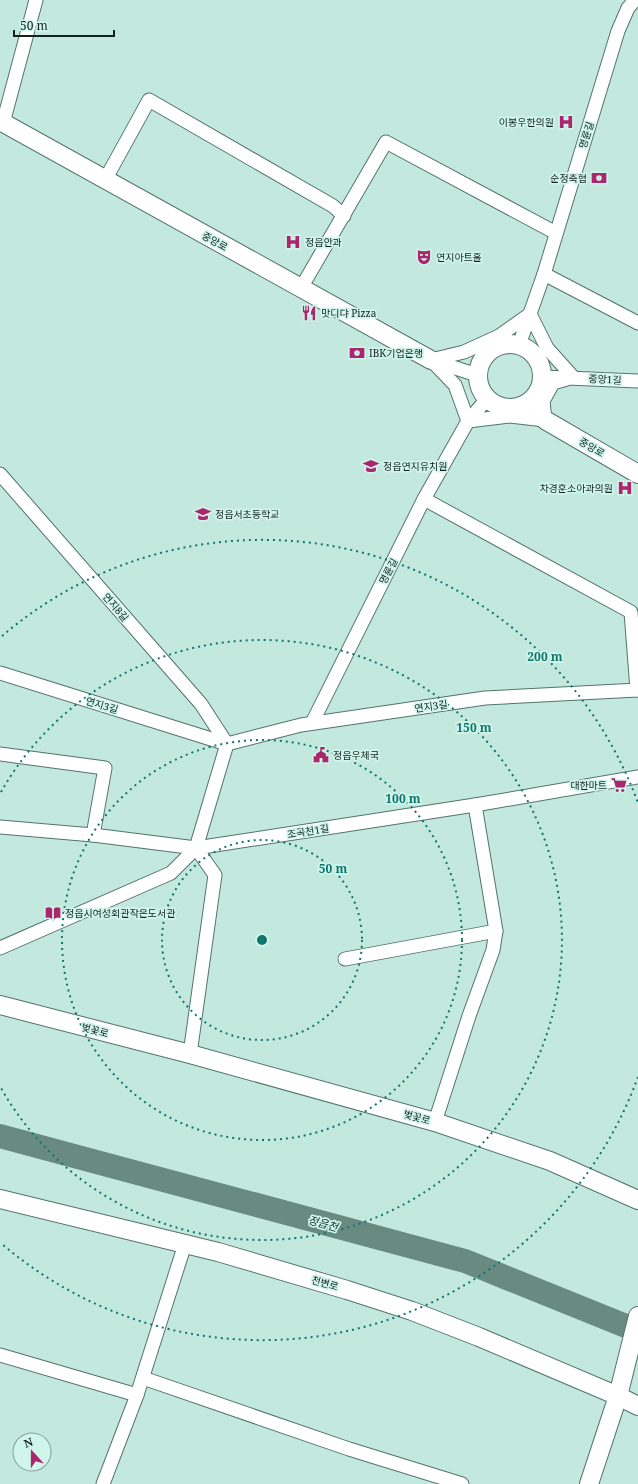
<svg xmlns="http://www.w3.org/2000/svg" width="638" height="1484" font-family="'Noto Serif','Noto Sans KR',serif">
	<rect width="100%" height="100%" fill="#c3e8dd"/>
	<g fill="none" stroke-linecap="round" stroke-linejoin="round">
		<path stroke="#698a81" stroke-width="24" d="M0 1136 465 1261 638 1331"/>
		<defs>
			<g id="street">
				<path d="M3 123 36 0"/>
				<path d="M105 180 149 100 333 206 344 216"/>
				<path d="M544 274 638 323"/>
				<path d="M301 288 386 142 556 233"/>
				<path d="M530 314 547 348 573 377"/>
				<path d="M519 345 544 274 618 31 628 8 635 0"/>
				<path d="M431 360 464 352 499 336 530 314"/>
				<path d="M431 360 455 385 468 421"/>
				<path d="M434 361 477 375"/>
				<path d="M543 377 638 381"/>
				<path d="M530 401 545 420"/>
				<path d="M545 420 543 401 553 383 567 379"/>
				<path d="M468 421 510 416 545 420"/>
				<path d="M0 474 201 704 227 744 196 848"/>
				<path d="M424 499 631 612 637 690"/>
				<path d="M0 673 227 744 301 725 485 698 638 690"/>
				<path d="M312 723 424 499 468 421 487 399"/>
				<path d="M0 754 105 768 93 835"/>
				<path d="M0 827 93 835 196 848"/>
				<path d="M0 948 171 873 196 848 475 805 638 777"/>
				<path d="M345 959 496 931"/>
				<path d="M190 1054 215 875 196 848"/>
				<path d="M435 1122 469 1016 493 950 496 931 475 805"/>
				<path d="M0 1355 137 1395"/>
				<path d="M143 1378 349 1449 462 1484"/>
				<path d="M103 1484 137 1395 185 1244"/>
			</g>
			<g id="secondary">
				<path d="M0 121 431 360"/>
				<circle cx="510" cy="376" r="32"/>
				<path d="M545 420 638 474"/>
				<path d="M0 1005 190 1054 435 1122 550 1161 638 1200"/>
				<path d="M0 1199 218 1252 347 1290 412 1311 479 1337 618 1396 638 1406"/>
				<path d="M589 1484 618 1396 638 1316"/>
			</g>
		</defs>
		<use href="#street" stroke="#53746b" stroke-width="15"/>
		<use href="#secondary" stroke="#53746b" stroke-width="20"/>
		<use href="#street" stroke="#fff" stroke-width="13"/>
		<use href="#secondary" stroke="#fff" stroke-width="18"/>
	</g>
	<g fill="none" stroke="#0f766e" stroke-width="2" stroke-dasharray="2 4">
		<circle cx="262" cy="940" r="100"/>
		<circle cx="262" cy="940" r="200"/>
		<path d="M1 792A300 300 0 1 1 1 1088"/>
		<path d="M638 1077A400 400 0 0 1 2 1244M2 636A400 400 0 0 1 638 803"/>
	</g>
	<defs>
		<symbol id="hospital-bare" viewBox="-9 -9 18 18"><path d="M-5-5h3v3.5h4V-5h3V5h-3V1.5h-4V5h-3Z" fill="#ac266d" stroke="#d0f5ea" stroke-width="2.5" paint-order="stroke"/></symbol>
		<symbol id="bank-bare" viewBox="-9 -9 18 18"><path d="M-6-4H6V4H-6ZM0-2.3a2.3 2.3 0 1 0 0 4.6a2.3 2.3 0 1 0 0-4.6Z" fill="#ac266d" stroke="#d0f5ea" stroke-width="2.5" paint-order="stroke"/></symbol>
		<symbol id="theatre-bare" viewBox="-9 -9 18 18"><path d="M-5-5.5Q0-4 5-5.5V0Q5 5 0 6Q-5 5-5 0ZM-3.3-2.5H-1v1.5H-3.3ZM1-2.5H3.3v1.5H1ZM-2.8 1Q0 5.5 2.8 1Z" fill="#ac266d" stroke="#d0f5ea" stroke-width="2.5" paint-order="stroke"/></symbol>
		<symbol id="restaurant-bare" viewBox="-9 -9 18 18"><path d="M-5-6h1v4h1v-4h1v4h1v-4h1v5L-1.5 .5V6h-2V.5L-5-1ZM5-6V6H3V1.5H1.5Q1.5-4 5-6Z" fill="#ac266d" stroke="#d0f5ea" stroke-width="2.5" paint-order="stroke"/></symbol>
		<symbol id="school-bare" viewBox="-9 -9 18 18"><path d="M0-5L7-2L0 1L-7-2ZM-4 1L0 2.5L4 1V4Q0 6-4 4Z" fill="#ac266d" stroke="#d0f5ea" stroke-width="2.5" paint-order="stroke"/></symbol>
		<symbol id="civic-bare" viewBox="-9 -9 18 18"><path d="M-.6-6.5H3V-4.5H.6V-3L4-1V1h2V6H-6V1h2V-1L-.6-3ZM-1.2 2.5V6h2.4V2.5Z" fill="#ac266d" stroke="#d0f5ea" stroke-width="2.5" paint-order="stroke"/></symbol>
		<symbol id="supermarket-bare" viewBox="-9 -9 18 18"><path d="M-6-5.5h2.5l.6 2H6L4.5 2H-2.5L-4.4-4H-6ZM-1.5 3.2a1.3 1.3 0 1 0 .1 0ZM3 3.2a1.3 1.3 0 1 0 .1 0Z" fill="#ac266d" stroke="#d0f5ea" stroke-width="2.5" paint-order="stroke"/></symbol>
		<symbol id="library-bare" viewBox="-9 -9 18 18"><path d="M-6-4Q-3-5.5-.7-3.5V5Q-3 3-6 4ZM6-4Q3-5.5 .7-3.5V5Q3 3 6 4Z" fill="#ac266d" stroke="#d0f5ea" stroke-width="2.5" paint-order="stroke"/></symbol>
	</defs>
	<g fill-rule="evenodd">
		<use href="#hospital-bare" x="555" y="111" width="22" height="22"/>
		<use href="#bank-bare" x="588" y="167" width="22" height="22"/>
		<use href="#hospital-bare" x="282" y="231" width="22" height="22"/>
		<use href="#theatre-bare" x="413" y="246" width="22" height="22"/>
		<use href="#restaurant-bare" x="298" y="302" width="22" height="22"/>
		<use href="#bank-bare" x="346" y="342" width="22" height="22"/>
		<use href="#school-bare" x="360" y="455" width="22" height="22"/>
		<use href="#hospital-bare" x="614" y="477" width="22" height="22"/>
		<use href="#school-bare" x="192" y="503" width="22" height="22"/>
		<use href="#civic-bare" x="310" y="744" width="22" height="22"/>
		<use href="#supermarket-bare" x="608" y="774" width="22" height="22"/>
		<use href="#library-bare" x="42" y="902" width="22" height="22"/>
	</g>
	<g text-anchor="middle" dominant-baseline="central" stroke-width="3.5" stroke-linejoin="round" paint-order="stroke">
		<g font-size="10" fill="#14221e" stroke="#d0f5ea" text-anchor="start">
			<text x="554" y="122" text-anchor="end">이봉우한의원</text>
			<text x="587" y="178" text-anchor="end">순정축협</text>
			<text x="305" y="242">정읍안과</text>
			<text x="436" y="257">연지아트홀</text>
			<text x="321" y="313">맛디댜 Pizza</text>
			<text x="369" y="353">IBK기업은행</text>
			<text x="383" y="466">정읍연지유치원</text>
			<text x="613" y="488" text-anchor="end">차경훈소아과의원</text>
			<text x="215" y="514">정읍서초등학교</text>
			<text x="333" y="755">정읍우체국</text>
			<text x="607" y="785" text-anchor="end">대한마트</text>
			<text x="65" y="913">정읍시여성회관작은도서관</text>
		</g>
		<g font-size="10" fill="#14221e" stroke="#d0f5ea">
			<text transform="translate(586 135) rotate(-73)">명륜길</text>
			<text transform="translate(215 241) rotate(29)">중앙로</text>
			<text transform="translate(605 379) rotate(3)">중앙1길</text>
			<text transform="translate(592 447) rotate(30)">중앙로</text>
			<text transform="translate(388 571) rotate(-63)">명륜길</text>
			<text transform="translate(116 607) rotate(49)">연지8길</text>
			<text transform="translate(102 705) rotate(17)">연지3길</text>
			<text transform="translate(431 706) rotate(-8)">연지3길</text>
			<text transform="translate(308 831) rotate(-9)">조곡천1길</text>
			<text transform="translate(95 1030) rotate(15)">벚꽃로</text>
			<text transform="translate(417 1117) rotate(16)">벚꽃로</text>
			<text transform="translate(325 1283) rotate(16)">천변로</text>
		</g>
		<g font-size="11" font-style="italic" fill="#0e3028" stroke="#d0f5ea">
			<text transform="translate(323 1223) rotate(15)">정읍천</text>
		</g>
	</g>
	<circle cx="262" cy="940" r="6" fill="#0f766e" stroke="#d0f5ea" stroke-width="2"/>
	<g font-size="12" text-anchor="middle" font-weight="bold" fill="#0f766e" stroke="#d0f5ea" stroke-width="3.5" stroke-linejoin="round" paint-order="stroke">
		<text x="545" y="661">200 m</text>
		<text x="474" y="732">150 m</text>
		<text x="403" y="803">100 m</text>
		<text x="333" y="873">50 m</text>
	</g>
	<g transform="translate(32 1452) rotate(339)"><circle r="19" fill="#d0f5ea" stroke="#85a198"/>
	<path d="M0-3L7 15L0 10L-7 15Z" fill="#ac266d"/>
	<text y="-6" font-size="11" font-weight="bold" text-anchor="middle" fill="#14221e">N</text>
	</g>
	<path d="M14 30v6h100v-6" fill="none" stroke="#14221e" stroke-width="2"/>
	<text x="20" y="30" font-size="12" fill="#14221e" stroke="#d0f5ea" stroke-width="3" paint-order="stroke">50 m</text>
</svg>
